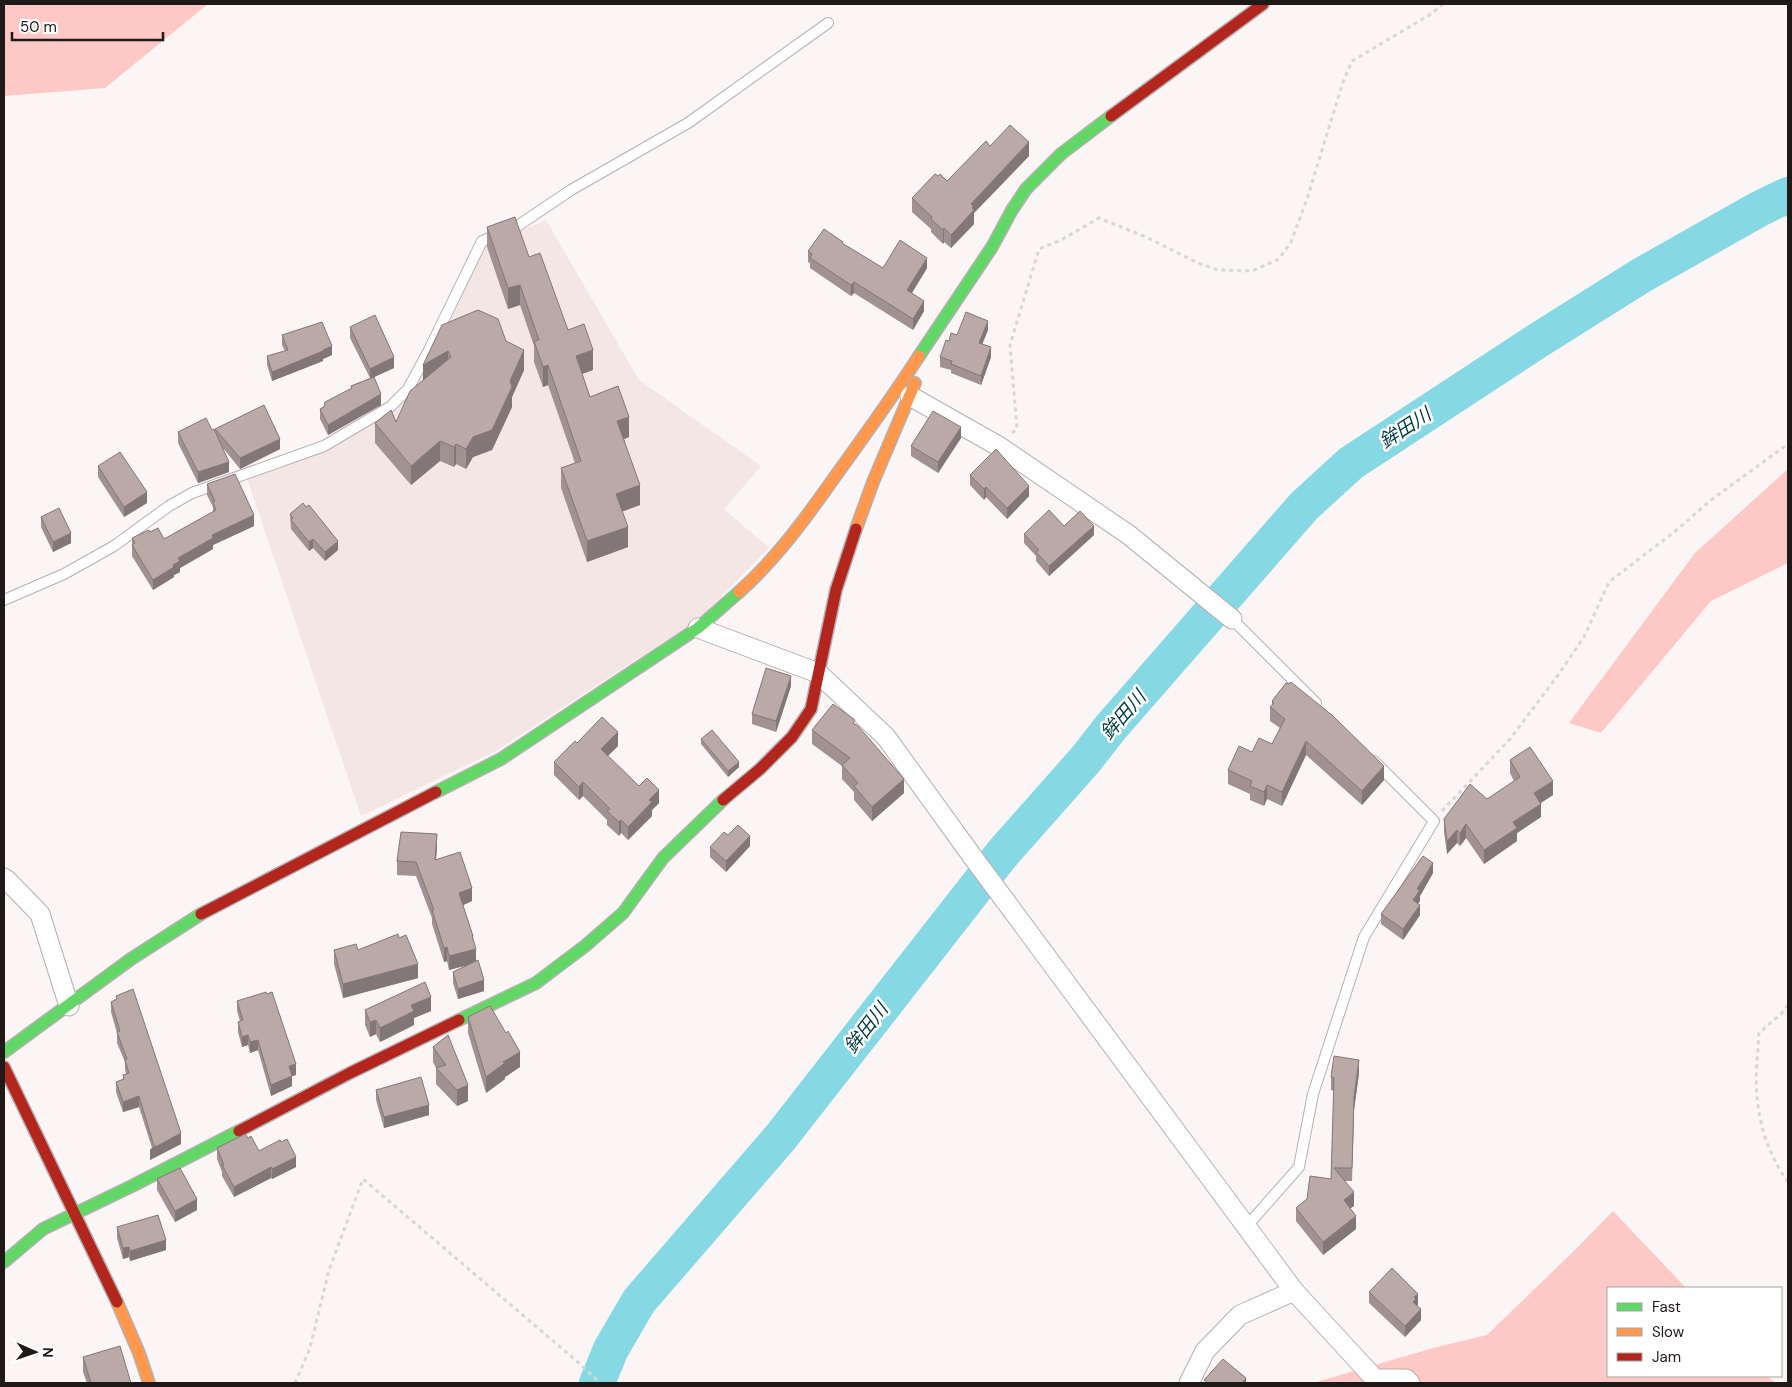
<svg xmlns="http://www.w3.org/2000/svg" width="1792" height="1387" font-family="'DM Sans','Noto Sans JP',sans-serif">
	<rect width="100%" height="100%" fill="#fbf5f5"/>
	<path fill="#f4e6e5" d="M546 220 639 380 761 466 724 509 769 548 700 618 496 751 361 816 247 478 327 451 397 407 414 389 442 339 485 246Z"/>
	<g fill="#fdc8c5">
		<path d="M4 4H208L105 88 4 96Z"/>
		<path d="M1788 469V563L1711 601 1601 733 1569 723 1695 553Z"/>
		<path d="M1613 1211 1686 1288H1608V1376H1768L1775 1383H1313L1437 1347 1487 1335 1575 1250Z"/>
	</g>
	<g fill="none" stroke-linecap="round" stroke-linejoin="round">
		<path stroke="#87d8e5" stroke-width="36" d="M597 1383 611 1349 639 1301 780 1138 1002 854 1086 759 1111 727 1304 506 1351 463 1537 341 1642 275 1759 209 1788 195"/>
		<defs>
			<g id="lane">
				<path d="M4 600 64 574 114 546 169 506 192 493 324 446 390 407 408 389 429 350 482 241 516 227 571 190 688 123 828 23"/>
				<path d="M1232 619 1316 703"/>
				<path d="M1247 1226 1299 1167 1313 1094 1364 937 1434 821 1374 761"/>
			</g>
			<g id="street">
				<path d="M910 396 1000 447 1129 535 1232 619"/>
				<path d="M698 628 818 673 886 737 972 856 1294 1291 1375 1379H1406L1410 1383"/>
				<path d="M4 878 8 881 40 914 69 1006"/>
				<path d="M1189 1383 1205 1351 1240 1315 1294 1291"/>
			</g>
			<g id="fast">
				<path d="M919 356 992 247 1012 210 1026 189 1061 154 1111 116"/>
				<path d="M436 792 501 759 698 628 739 592"/>
				<path d="M459 1020 536 983 585 946 623 913 663 858 723 800"/>
				<path d="M4 1052 131 959 201 914"/>
				<path d="M4 1262 43 1229 132 1186 239 1131"/>
			</g>
			<g id="slow">
				<path d="M856 529 873 482 915 383"/>
				<path d="M739 592C776 559 806 518 834 478 863 438 892 398 919 356"/>
				<path d="M117 1302 139 1353 149 1383"/>
			</g>
			<g id="jam">
				<path d="M1111 116 1263 4"/>
				<path d="M723 800 760 769 792 737 811 709 836 590 856 529"/>
				<path d="M201 914 436 792"/>
				<path d="M4 1067 117 1302"/>
				<path d="M239 1131 350 1073 459 1020"/>
			</g>
		</defs>
		<use href="#lane" stroke="#b6b1b1" stroke-width="12"/>
		<use href="#street" stroke="#b6b1b1" stroke-width="21"/>
		<use href="#fast" stroke="#b6b1b1" stroke-width="14"/>
		<use href="#slow" stroke="#b6b1b1" stroke-width="14"/>
		<use href="#jam" stroke="#b6b1b1" stroke-width="14"/>
		<g stroke="#d9d6d6" stroke-width="3" stroke-dasharray="4 4" stroke-linecap="butt">
			<path d="M1012 433 1017 429 1010 345 1039 249 1061 240 1099 218 1146 237 1198 263 1218 270 1252 271 1279 259 1291 242 1307 199 1343 82 1352 61 1431 14 1443 4"/>
			<path d="M1442 811 1510 739 1556 678 1584 637 1609 582 1678 529 1711 500 1788 444"/>
			<path d="M1788 1005 1782 1013 1759 1033C1758 1053 1755 1075 1757 1095 1759 1126 1770 1158 1788 1182"/>
			<path d="M295 1383 310 1348 329 1270 363 1179 579 1363 600 1383"/>
		</g>
		<use href="#lane" stroke="#fefefe" stroke-width="10"/>
		<use href="#street" stroke="#fefefe" stroke-width="19"/>
		<use href="#fast" stroke="#63d668" stroke-width="11"/>
		<use href="#slow" stroke="#ff974d" stroke-width="11"/>
		<use href="#jam" stroke="#b3261e" stroke-width="11"/>
	</g>
	<g fill="#a19190">
		<path d="M990 146 1029 156 974 213V224L951 248 944 242 943 244 931 232V229L912 212V198L938 176 947 181Z"/>
		<path d="M487 227 529 257 568 330 593 370 582 374 590 397 629 437 624 439 640 505 622 511 628 547 587 562 561 488V468L575 463 548 385 543 387 534 362V346L520 305 508 309 487 247Z"/>
		<path d="M843 244 883 268H927L912 293 924 311 913 330 854 293 851 296 810 268V263L808 262V251Z"/>
		<path d="M442 325 506 341 524 370 512 397V407L492 450 473 457 466 469 456 464 454 467 440 461 411 485 375 443V423L396 422 423 381Z"/>
		<path d="M350 327 394 368 374 377 381 405 328 435 320 419V409L351 389V386L370 378 350 338Z"/>
		<path d="M988 330 982 344 991 357 981 385 951 373V370L940 367V357L949 341 957 335Z"/>
		<path d="M282 335 332 355 323 359V361L272 381 267 365V356L285 351 282 345Z"/>
		<path d="M215 429 280 449 240 469 223 448 229 472 198 483 178 443V432L212 430 215 432Z"/>
		<path d="M961 438 938 473 911 456V446Z"/>
		<path d="M98 466 147 503 124 517 98 477Z"/>
		<path d="M970 475 1029 496 1007 519 986 497 984 500 970 485Z"/>
		<path d="M207 484 254 526 213 545V549L180 568V572L174 575V577L153 590 132 556V538L150 532 164 539 213 512V507L207 495Z"/>
		<path d="M290 514 338 550 325 561 313 548 309 551 291 529Z"/>
		<path d="M41 517 71 543 53 552 41 527Z"/>
		<path d="M1064 526 1094 535 1049 576 1036 561V556L1024 543V534Z"/>
		<path d="M791 686 776 732 752 724V714Z"/>
		<path d="M1272 701 1384 780 1362 805 1306 755 1282 806 1267 799 1264 806 1250 800V794L1228 784V770L1272 744 1280 728 1270 721V707L1272 705Z"/>
		<path d="M855 724 904 793 872 821 854 800V792L842 779V766L812 744V730Z"/>
		<path d="M701 739 739 767 728 777 701 744Z"/>
		<path d="M618 746 608 756 639 786 659 803 652 810V816L628 840 621 833 619 836 607 825V820L583 796 579 800 554 775V762Z"/>
		<path d="M1510 760 1553 795 1541 803V817L1517 833V841L1484 864 1466 838 1460 846 1457 843 1447 854 1444 832V819L1487 799 1514 781 1510 773Z"/>
		<path d="M728 835 750 846 726 872 710 857V847Z"/>
		<path d="M437 847 436 859 472 901 463 905 473 941 476 961 484 991 458 999 453 983V972L470 964 449 970 447 961 444 962 432 924V918L416 876 397 875V861Z"/>
		<path d="M1433 873 1420 896V901L1418 903 1420 915 1403 940 1381 924V914Z"/>
		<path d="M334 950H358L418 978 343 998 334 964Z"/>
		<path d="M116 996 181 1144 150 1160 152 1148 139 1107 123 1112 116 1092V1082L123 1079V1075L126 1074 125 1070V1062L117 1043V1033L111 1012V1002L116 999Z"/>
		<path d="M237 1001 296 1075 292 1076V1086L271 1096 258 1050 250 1053 248 1045 242 1047 238 1032V1022L240 1021 237 1011Z"/>
		<path d="M365 1010 431 1011 414 1018V1025L380 1042 376 1034 370 1037 365 1025Z"/>
		<path d="M468 1017 506 1033 520 1067 505 1077V1079L486 1093 468 1033Z"/>
		<path d="M433 1047 468 1085V1101L457 1106 436 1084V1068L433 1062Z"/>
		<path d="M1359 1073 1354 1110 1352 1181H1345L1354 1206 1350 1208 1356 1229 1323 1255 1296 1221V1208L1331 1179 1334 1091 1331 1090V1077Z"/>
		<path d="M376 1090 429 1115 384 1128 376 1100Z"/>
		<path d="M248 1138 259 1151 296 1167 272 1179 271 1178 234 1197 222 1176V1172L217 1159V1148Z"/>
		<path d="M157 1179 197 1210 175 1222 157 1190Z"/>
		<path d="M117 1227 166 1250 130 1261 129 1257 123 1259 117 1238Z"/>
		<path d="M1369 1292 1418 1305H1417L1421 1320 1405 1337 1369 1303Z"/>
		<path d="M83 1357 131 1383H87L83 1372Z"/>
	</g>
	<g fill="#837676">
		<path d="M1029 142V156L974 213V224L951 248V235L971 204Z"/>
		<path d="M944 228V242L943 244V230Z"/>
		<path d="M927 258V268L907 301V290Z"/>
		<path d="M854 282V293L851 296V285Z"/>
		<path d="M520 285V305L508 309V288Z"/>
		<path d="M924 301V311L913 330V319Z"/>
		<path d="M988 321V330L979 352V343Z"/>
		<path d="M332 346V355L323 359V361L272 381V372Z"/>
		<path d="M991 347V357L981 385V376Z"/>
		<path d="M524 350V370L512 397V407L492 450 473 457 466 469V449L473 437 510 381Z"/>
		<path d="M593 350V370L576 376V356Z"/>
		<path d="M448 351V371L423 384V365Z"/>
		<path d="M394 357V368L370 379V369Z"/>
		<path d="M548 365V385L543 387V367Z"/>
		<path d="M381 394V405L328 435V425Z"/>
		<path d="M629 417V437L617 442V421Z"/>
		<path d="M961 427V438L938 473V462Z"/>
		<path d="M280 439V449L240 469V458Z"/>
		<path d="M440 441V461L411 485V466Z"/>
		<path d="M456 444V464L454 467V447Z"/>
		<path d="M229 462V472L198 483V472Z"/>
		<path d="M640 485V505L616 514V494Z"/>
		<path d="M1029 486V496L1007 519V508Z"/>
		<path d="M986 487V497L984 500V489Z"/>
		<path d="M147 492V503L124 517V507Z"/>
		<path d="M254 515V526L213 545V549L180 568V572L174 575V577L153 590V580L173 565 178 558 212 535Z"/>
		<path d="M1094 526V535L1049 576V566Z"/>
		<path d="M628 527V547L587 562V541Z"/>
		<path d="M71 533V543L53 552V542Z"/>
		<path d="M313 539V548L309 551V542Z"/>
		<path d="M338 541V550L325 561V552Z"/>
		<path d="M791 676V686L776 732V721Z"/>
		<path d="M618 732V746L601 762V749Z"/>
		<path d="M1306 741V755L1282 806V792Z"/>
		<path d="M739 762V767L728 777V771Z"/>
		<path d="M1384 766V780L1362 805V791Z"/>
		<path d="M904 779V793L872 821V807Z"/>
		<path d="M1553 781V795L1534 807V793Z"/>
		<path d="M583 782V796L579 800V787Z"/>
		<path d="M1267 785V799L1264 806V792Z"/>
		<path d="M659 790V803L652 810V816L628 840V827L649 800Z"/>
		<path d="M1541 804V817L1517 833V841L1484 864V850L1513 822Z"/>
		<path d="M621 820V833L619 836V822Z"/>
		<path d="M1466 824V838L1460 846V833Z"/>
		<path d="M1457 830V843L1447 854V841Z"/>
		<path d="M437 834V847L435 873V860Z"/>
		<path d="M750 836V846L726 872V861Z"/>
		<path d="M1433 863V873L1420 896V901L1413 910V900L1417 889Z"/>
		<path d="M472 888V901L459 907V893Z"/>
		<path d="M1420 905V915L1403 940V929Z"/>
		<path d="M447 947V961L444 962V948Z"/>
		<path d="M476 949V963L449 970V956Z"/>
		<path d="M418 964V978L343 998V984Z"/>
		<path d="M484 980V991L458 999V989Z"/>
		<path d="M431 997V1011L414 1018V1025L380 1042V1028L411 1005Z"/>
		<path d="M376 1020V1034L370 1037V1022Z"/>
		<path d="M248 1035V1045L242 1047V1037Z"/>
		<path d="M258 1040V1050L250 1053V1042Z"/>
		<path d="M520 1052V1067L505 1077V1079L486 1093V1077L503 1062Z"/>
		<path d="M1359 1060V1073L1354 1110 1352 1181 1354 1097Z"/>
		<path d="M296 1064V1075L292 1076V1086L271 1096V1085L289 1066Z"/>
		<path d="M468 1085V1101L457 1106V1090Z"/>
		<path d="M139 1096V1107L123 1112V1102Z"/>
		<path d="M429 1105V1115L384 1128V1117Z"/>
		<path d="M181 1133V1144L150 1160V1150Z"/>
		<path d="M296 1157V1167L272 1179V1169Z"/>
		<path d="M271 1167V1178L234 1197V1187Z"/>
		<path d="M1354 1192V1206L1344 1213V1200Z"/>
		<path d="M197 1199V1210L175 1222V1211Z"/>
		<path d="M1356 1216V1229L1323 1255V1242Z"/>
		<path d="M166 1240V1250L130 1261V1251Z"/>
		<path d="M129 1247V1257L123 1259V1248Z"/>
		<path d="M1418 1294V1305L1416 1306 1413 1302 1414 1297Z"/>
		<path d="M1421 1309V1320L1405 1337V1326Z"/>
		<path d="M1246 1378V1383H1242Z"/>
	</g>
	<g fill="#bba9a8" stroke="#837676">
		<path d="M1010 125 1029 142 971 204 973 206 972 208 974 210 951 235 944 228 943 230 931 219 932 217 912 198 935 174 938 176 940 174 947 181 986 141 990 146Z"/>
		<path d="M515 217 529 257 540 253 568 330 584 324 593 350 576 356 590 397 618 386 629 417 617 421 640 485 616 494 628 527 587 541 561 468 581 461 548 365 543 367 534 341 539 340 520 285 508 288 487 227Z"/>
		<path d="M824 229 843 242 842 243 883 268 900 240 927 258 907 290 924 301 913 319 854 282 851 285 810 258 812 254 808 251Z"/>
		<path d="M478 310 498 319 506 341 524 350 510 381 512 387 492 430 473 437 466 449 456 444 454 447 440 441 411 466 375 423 391 410 396 422 410 391 451 357 448 351 423 365 442 325Z"/>
		<path d="M966 312 988 321 979 343 991 347 981 376 951 364 952 361 940 357 946 340 949 341 951 333 957 335Z"/>
		<path d="M375 315 394 357 370 369 350 327Z"/>
		<path d="M322 322 332 346 323 350V351L272 372 267 356 288 350 282 335Z"/>
		<path d="M374 377 381 394 328 425 320 409 324 407 325 402 352 388 351 386Z"/>
		<path d="M264 405 280 439 240 458 215 429Z"/>
		<path d="M933 411 961 427 938 462 911 446Z"/>
		<path d="M206 418 212 430 214 429 229 462 198 472 178 432Z"/>
		<path d="M996 449 1029 486 1007 508 986 487 984 489 970 475Z"/>
		<path d="M120 452 147 492 124 507 98 466Z"/>
		<path d="M235 474 254 515 212 535 213 538 178 558 180 561 173 565 174 567 153 580 132 545 135 543 132 538 149 530 150 532 158 528 164 539 216 510 213 502 215 501 207 484Z"/>
		<path d="M303 503 306 507 309 505 338 541 325 552 313 539 309 542 291 520 293 518 290 514Z"/>
		<path d="M59 508 71 533 53 542 41 517Z"/>
		<path d="M1049 510 1064 526 1080 511 1094 526 1049 566 1036 552 1039 550 1024 534Z"/>
		<path d="M766 668 791 676 776 721 752 714Z"/>
		<path d="M1291 682 1333 716 1384 766 1362 791 1306 741 1282 792 1267 785 1264 792 1250 786 1252 781 1228 770 1239 746 1252 752 1259 738 1272 744 1285 719 1270 707 1274 703 1272 701 1286 683 1289 684Z"/>
		<path d="M833 704 855 720 853 723 858 726 904 779 872 807 854 786 858 783 842 765 850 758 812 730Z"/>
		<path d="M602 717 618 732 601 749 639 786 647 778 659 790 649 800 652 802 628 827 621 820 619 822 607 811 610 809 583 782 579 787 554 762 575 741 577 743Z"/>
		<path d="M712 730 739 762 728 771 701 739Z"/>
		<path d="M1530 747 1553 781 1534 793 1541 804 1513 822 1517 828 1484 850 1466 824 1460 833 1457 830 1447 841 1444 819 1470 784 1487 799 1520 777 1510 760Z"/>
		<path d="M738 825 750 836 726 861 710 847 724 832 728 835Z"/>
		<path d="M401 832 437 834 435 860 460 852 472 888 459 893 473 936H472L476 949 449 956 447 947 444 948 432 910H434L416 862 397 861Z"/>
		<path d="M1423 856 1433 863 1417 889 1420 890 1413 900 1420 905 1403 929 1381 914Z"/>
		<path d="M398 934 399 938 406 935 418 964 343 984 334 950 356 944 358 950Z"/>
		<path d="M478 960 484 980 458 989 453 972Z"/>
		<path d="M425 982 431 997 411 1005 414 1011 380 1028 376 1020 370 1022 365 1010Z"/>
		<path d="M133 989 181 1133 150 1150 156 1146H154L139 1096 123 1102 116 1082 124 1079 123 1075 129 1073 125 1060 127 1059 117 1032 120 1031 111 1002 117 999 116 996Z"/>
		<path d="M266 992 267 994 272 992 296 1064 289 1066 292 1076 271 1085 258 1040 250 1042 248 1035 242 1037 238 1022 243 1020 237 1001Z"/>
		<path d="M490 1006 506 1033 508 1031 520 1052 503 1062 505 1063 486 1077 468 1017Z"/>
		<path d="M448 1035 468 1085 457 1090 436 1068 446 1065 433 1047Z"/>
		<path d="M1334 1056 1359 1060 1354 1097 1352 1168H1334L1354 1192 1344 1200 1356 1216 1323 1242 1296 1208 1307 1199 1310 1176 1331 1179 1334 1078 1331 1077Z"/>
		<path d="M421 1077 429 1105 384 1117 376 1090Z"/>
		<path d="M245 1134 248 1138 251 1136 259 1151 280 1140 281 1142 287 1139 296 1157 272 1169 271 1167 234 1187 222 1165H224L217 1148Z"/>
		<path d="M180 1168 197 1199 175 1211 157 1179Z"/>
		<path d="M158 1215 166 1240 130 1251 129 1247 123 1248 117 1227Z"/>
		<path d="M1392 1268 1418 1294 1414 1297 1416 1299 1413 1302 1421 1309 1405 1326 1369 1292Z"/>
		<path d="M120 1346 131 1383H91L83 1357Z"/>
		<path d="M1223 1359 1246 1378 1242 1383H1208L1204 1380Z"/>
	</g>
	<g text-anchor="middle" dominant-baseline="central" stroke-width="5" stroke-linejoin="round" paint-order="stroke">
		<g font-size="19" font-style="italic" fill="#033c44" stroke="#fff">
			<text transform="translate(1405 428) rotate(-33)">鉾田川</text>
			<text transform="translate(1123 715) rotate(-49)">鉾田川</text>
			<text transform="translate(866 1028) rotate(-52)">鉾田川</text>
		</g>
	</g>
	<rect width="1792" height="1387" fill="none" stroke="#1f1918" stroke-width="10"/>
	<rect x="1607" y="1287" width="175" height="90" fill="#ffffff" stroke="#a5a3a3"/>
	<rect x="1617" y="1303" width="25" height="8" fill="#63d668" stroke="#a5a3a3"/>
	<text x="1652" y="1312" font-size="15" fill="#1f1918">Fast</text>
	<rect x="1617" y="1328" width="25" height="8" fill="#ff974d" stroke="#a5a3a3"/>
	<text x="1652" y="1337" font-size="15" fill="#1f1918">Slow</text>
	<rect x="1617" y="1353" width="25" height="8" fill="#b3261e" stroke="#a5a3a3"/>
	<text x="1652" y="1362" font-size="15" fill="#1f1918">Jam</text>
	<g transform="translate(35 1352) rotate(92)" stroke="#ffffff" stroke-width="4" paint-order="stroke">
	<path d="M0-4L9 19L0 12L-9 19Z" fill="#1f1918"/>
	<text y="-8" font-size="14" font-weight="bold" text-anchor="middle" fill="#1f1918">N</text>
	</g>
	<path d="M12 32v8h151v-8" fill="none" stroke="#1f1918" stroke-width="2.5"/>
	<text x="20" y="32" font-size="15" fill="#1f1918" stroke="#ffffff" stroke-width="4" paint-order="stroke">50 m</text>
</svg>
